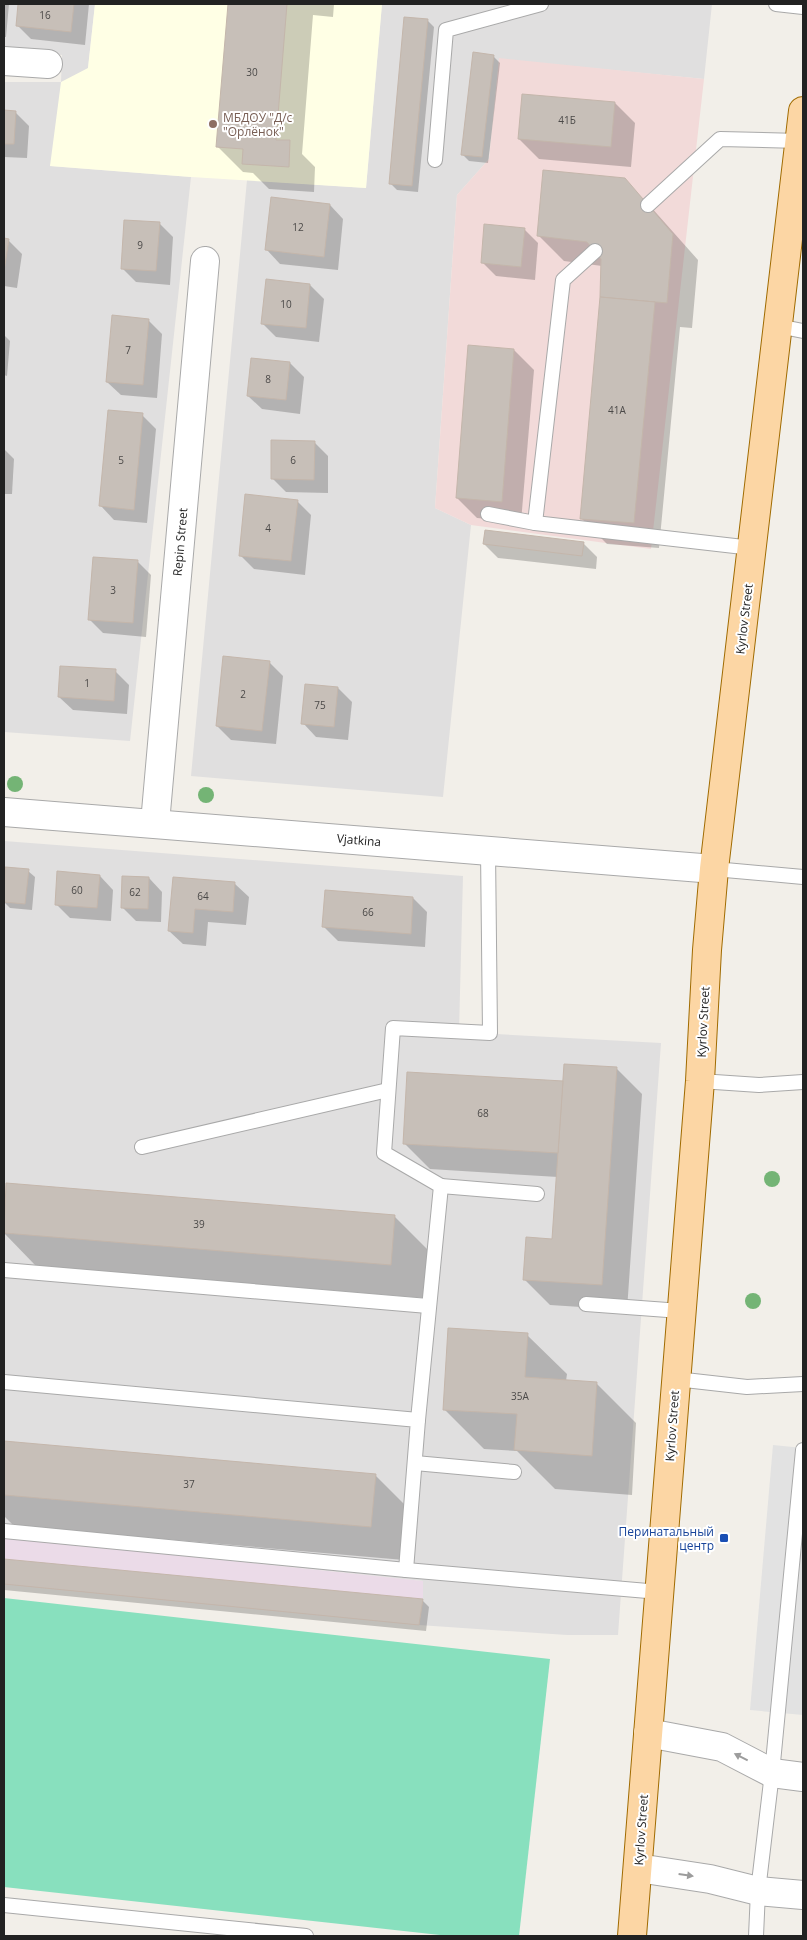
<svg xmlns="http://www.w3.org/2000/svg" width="807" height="1940" font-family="'Open Sans',sans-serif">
	<rect width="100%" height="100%" fill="#f2efe9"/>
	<g fill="#e0dfdf">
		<path d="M4 4H95L88 68 50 166 191 177 130 741 4 732V82H61L62 55 4 50Z"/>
		<path d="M382 4H712L704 79 499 59 489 159 457 195 435 508 471 525 443 797 191 776 247 180 366 188Z"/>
		<path d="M4 841 463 876 459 1032 661 1043 618 1635H567L419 1625 423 1599V1581L4 1537Z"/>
	</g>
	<path fill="#f2dad9" d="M499 58 704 79 651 549 471 525 435 508 457 195 489 159Z"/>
	<path fill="#ebdbe8" d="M4 1537 423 1581V1599L419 1625 4 1584Z"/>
	<path fill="#ffffe5" d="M95 4H382L366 188 191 177 50 166 61 82 88 68Z"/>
	<path fill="#88e0be" d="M4 1598 550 1659 519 1936H449L4 1887Z"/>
	<path fill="#e2e2e2" d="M773 1445 803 1448V1715L750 1710Z"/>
	<g fill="#0003">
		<path d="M4 4H9L6 37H4Z"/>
		<path d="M20 4H89L85 45 31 39 17 25Z"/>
		<path d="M229 4H334L333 17 313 15 302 154 315 167 314 192 269 189 253 173 243 172 217 146Z"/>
		<path d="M427 20 434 27 418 192 397 190 390 183Z"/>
		<path d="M493 56 500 63 488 163 469 161 462 154Z"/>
		<path d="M615 103 635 123 631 167 539 159 519 139Z"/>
		<path d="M4 112H15L29 126 27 158 4 157Z"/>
		<path d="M624 180 650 206 698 260 692 328 680 327 659 548 607 544 581 518 601 297 602 266 564 261 538 235Z"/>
		<path d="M330 205 343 219 338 270 280 264 267 250Z"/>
		<path d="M159 223 173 237 170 285 136 282 122 268Z"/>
		<path d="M524 229 538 243 535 280 496 276 482 262Z"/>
		<path d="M4 240H8L22 254 17 288 4 286Z"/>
		<path d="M310 285 324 299 319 342 276 337 262 323Z"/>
		<path d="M148 320 162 334 157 398 121 395 107 382Z"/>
		<path d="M4 335 10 341 7 376 4 375Z"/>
		<path d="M514 350 534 370 521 522 477 518 457 498Z"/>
		<path d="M290 363 304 377 300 414 262 409 248 396Z"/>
		<path d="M142 415 156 429 147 523 114 520 101 506Z"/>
		<path d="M314 442 328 456V493L286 492 272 478Z"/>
		<path d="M4 449 14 459 12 494H4Z"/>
		<path d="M297 501 311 515 305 575 254 569 240 555Z"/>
		<path d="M583 543 597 557 596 569 498 558 484 544Z"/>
		<path d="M138 562 151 575 146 637 103 633 89 619Z"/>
		<path d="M269 662 283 676 276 744 231 740 217 726Z"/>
		<path d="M115 671 129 685 127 714 73 710 59 697Z"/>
		<path d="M306 685 338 688 352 702 348 740 316 737 303 723Z"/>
		<path d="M6 869 28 871 35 877 32 910 10 908 4 902Z"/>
		<path d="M100 876 113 890 111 921 70 918 56 904Z"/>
		<path d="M149 878 162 892 161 922 136 921 122 907Z"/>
		<path d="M174 878 235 884 249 897 246 925 208 922 206 946 183 944 169 931Z"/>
		<path d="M413 898 427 912 425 947 338 941 324 927Z"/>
		<path d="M617 1069 642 1094 627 1310 550 1305 524 1279 553 1241 558 1177 430 1169 404 1143 564 1083Z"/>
		<path d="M7 1184 394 1216 428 1250 424 1298 36 1266 4 1233Z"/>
		<path d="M527 1335 567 1374 566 1381 596 1383 636 1423 632 1495 555 1489 517 1451 484 1449 444 1409Z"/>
		<path d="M4 1443 375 1475 409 1509 404 1560 14 1526 4 1516Z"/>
		<path d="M4 1560 423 1601 429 1607 426 1631 4 1590Z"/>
	</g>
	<g fill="#c7bfb8" stroke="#c4b6ab">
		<path d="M18 4H74L71 32 16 26Z"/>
		<path d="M228 4H287L276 140H290L289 167 242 164 243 149 216 147Z"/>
		<path d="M404 17 428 19 412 186 389 184Z"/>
		<path d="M473 52 494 55 482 157 461 155Z"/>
		<path d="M522 94 615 102 611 147 518 139Z"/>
		<path d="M4 110 16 111 14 144H4Z"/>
		<path d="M543 170 625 178 673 234 667 303 600 297 601 259 587 242 537 236Z"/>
		<path d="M271 197 330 204 324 257 265 250Z"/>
		<path d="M124 220 160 222 156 271 121 269Z"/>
		<path d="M484 224 525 228 521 267 481 263Z"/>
		<path d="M4 238 9 239 4 271Z"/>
		<path d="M266 279 310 284 306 328 261 324Z"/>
		<path d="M600 297 655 302 634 523 580 519Z"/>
		<path d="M112 315 149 319 143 385 106 382Z"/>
		<path d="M468 345 514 349 502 502 456 498Z"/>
		<path d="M251 358 290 362 286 400 247 396Z"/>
		<path d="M108 410 143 413 134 510 99 506Z"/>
		<path d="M271 440 315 441 314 480 271 479Z"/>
		<path d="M245 494 298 500 291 561 239 556Z"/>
		<path d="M485 530 584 542 582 556 483 544Z"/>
		<path d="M93 557 138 560 133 623 88 620Z"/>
		<path d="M223 656 270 661 262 731 216 726Z"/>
		<path d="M60 666 116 669 114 701 58 697Z"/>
		<path d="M305 684 338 687 334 727 301 724Z"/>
		<path d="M5 867 29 869 25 904 4 902Z"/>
		<path d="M57 871 100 875 97 908 55 905Z"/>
		<path d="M122 876 149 877 148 909 121 908Z"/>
		<path d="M173 877 235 882 233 912 195 909 193 933 168 931Z"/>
		<path d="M325 890 413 897 411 934 322 927Z"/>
		<path d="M564 1064 617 1067 602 1285 523 1280 526 1237 552 1239Z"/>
		<path d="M407 1072 563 1081 558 1153 403 1144Z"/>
		<path d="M6 1183 395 1215 391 1265 4 1233Z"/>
		<path d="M448 1328 528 1333 525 1377 597 1382 592 1456 514 1450 517 1414 443 1410Z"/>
		<path d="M4 1441 376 1474 371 1527 4 1495Z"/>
		<path d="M4 1559 423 1599 419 1625 4 1584Z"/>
	</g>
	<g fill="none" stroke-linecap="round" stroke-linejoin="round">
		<defs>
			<g id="lane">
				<path d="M776 4 803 7"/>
				<path d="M435 160 446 30 541 4"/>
				<path d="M648 205 720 139 800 141"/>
				<path d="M778 326 803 331"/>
				<path d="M488 514 535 523 752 548"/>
				<path d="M535 523 563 280 595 251"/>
				<path d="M714 869 803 877"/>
				<path d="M700 1081 759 1085 803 1082"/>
				<path d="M142 1147 388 1090"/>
				<path d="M441 1186 537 1194"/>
				<path d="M4 1270 428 1306"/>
				<path d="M586 1304 681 1311"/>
				<path d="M676 1379 747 1387 803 1384"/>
				<path d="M4 1382 418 1420 406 1570"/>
				<path d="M418 1420 441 1186 384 1153 393 1028 490 1033 488 850"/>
				<path d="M415 1463 514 1472"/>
				<path d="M4 1531 406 1570 659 1592"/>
				<path d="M4 1905 306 1936"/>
				<path d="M756 1936 758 1891 772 1773 803 1450"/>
			</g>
			<g id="street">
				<path d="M4 61 48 64"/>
				<path d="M4 812 714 869"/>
				<path d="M155 823 205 261"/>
				<path d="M648 1733 722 1747 772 1773 803 1777"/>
				<path d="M638 1868 710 1879 758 1891 803 1895"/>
			</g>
			<path id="primary" d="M632 1936 700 1081 707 950 714 869 803 111"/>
		</defs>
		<use href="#lane" stroke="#a9a9a9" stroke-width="16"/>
		<use href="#street" stroke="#a9a9a9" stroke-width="30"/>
		<use href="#primary" stroke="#a06b00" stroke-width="30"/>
		<use href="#lane" stroke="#fff" stroke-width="14"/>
		<use href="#street" stroke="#fff" stroke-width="28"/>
		<use href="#primary" stroke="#fcd6a4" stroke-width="28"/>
	</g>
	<g fill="#74b475">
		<circle cx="15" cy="784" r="8"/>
		<circle cx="206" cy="795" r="8"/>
		<circle cx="772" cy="1179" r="8"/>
		<circle cx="753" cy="1301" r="8"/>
	</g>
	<defs><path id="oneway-solid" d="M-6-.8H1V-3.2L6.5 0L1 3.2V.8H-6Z" transform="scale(1.25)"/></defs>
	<g fill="#9c9c9c">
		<use href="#oneway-solid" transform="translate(741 1757) rotate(-153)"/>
		<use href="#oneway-solid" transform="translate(686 1875) rotate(8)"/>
	</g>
	<circle fill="#8d6e63" stroke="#fff" stroke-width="2" cx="213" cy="124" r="5"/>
	<rect fill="#1a4fb4" stroke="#fff" stroke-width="2" x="719" y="1533" width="10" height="10" rx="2.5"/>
	<g text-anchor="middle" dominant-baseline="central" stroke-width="4" stroke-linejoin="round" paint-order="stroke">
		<g font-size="10" fill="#4b4948">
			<text x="45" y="15">16</text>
			<text x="252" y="72">30</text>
			<text x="567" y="120">41Б</text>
			<text x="298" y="227">12</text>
			<text x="140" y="245">9</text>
			<text x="286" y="304">10</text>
			<text x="128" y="350">7</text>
			<text x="268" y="379">8</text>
			<text x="617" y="410">41А</text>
			<text x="121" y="460">5</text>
			<text x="293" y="460">6</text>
			<text x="268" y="528">4</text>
			<text x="113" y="590">3</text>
			<text x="87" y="683">1</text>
			<text x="243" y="694">2</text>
			<text x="320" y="705">75</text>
			<text x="77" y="890">60</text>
			<text x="135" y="892">62</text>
			<text x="203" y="896">64</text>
			<text x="368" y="912">66</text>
			<text x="483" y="1113">68</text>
			<text x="199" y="1224">39</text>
			<text x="520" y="1396">35А</text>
			<text x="189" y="1484">37</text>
		</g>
		<g font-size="12" fill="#785e54" stroke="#fff" text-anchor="start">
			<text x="223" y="117">МБДОУ "Д/с<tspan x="223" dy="14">"Орлёнок"</tspan></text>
		</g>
		<g font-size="12" fill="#222" stroke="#fff">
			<text transform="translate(180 542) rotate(-85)">Repin Street</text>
			<text transform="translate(744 619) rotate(-83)">Kyrlov Street</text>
			<text transform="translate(359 840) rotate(5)">Vjatkina</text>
			<text transform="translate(703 1022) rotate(-87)">Kyrlov Street</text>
			<text transform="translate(672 1426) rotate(-86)">Kyrlov Street</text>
			<text transform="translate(641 1830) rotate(-86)">Kyrlov Street</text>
		</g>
		<g font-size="12" fill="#164399" stroke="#fff" text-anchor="end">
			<text x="714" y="1531">Перинатальный<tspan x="714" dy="14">центр</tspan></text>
		</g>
	</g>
	<rect width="807" height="1940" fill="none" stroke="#222222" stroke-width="10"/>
</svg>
